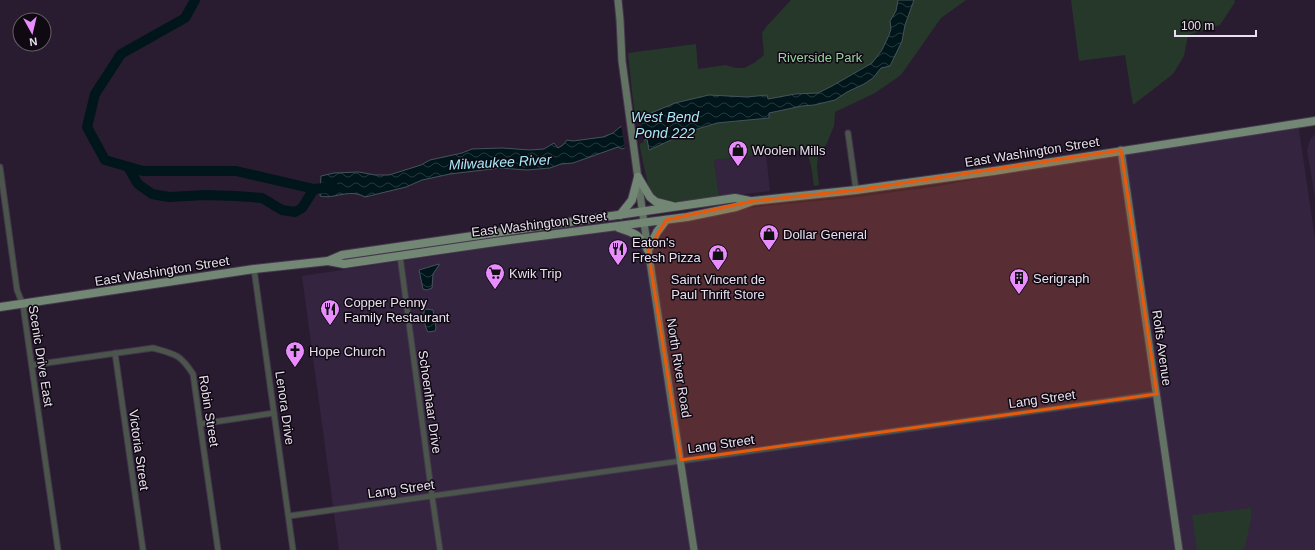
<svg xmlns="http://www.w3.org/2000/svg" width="1315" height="550" font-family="Helvetica,sans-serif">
	<defs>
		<pattern id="water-waves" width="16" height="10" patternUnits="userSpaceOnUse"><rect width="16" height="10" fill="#00161b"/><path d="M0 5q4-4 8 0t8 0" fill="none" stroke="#25383c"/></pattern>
	</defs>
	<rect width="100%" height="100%" fill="#291c31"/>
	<g fill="#35243f">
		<path d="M1298 123 1315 239V550H339L302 276 764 206 849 198 933 187Z"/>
		<path d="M1315 134V197L1307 150 1310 140Z"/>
		<path d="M766 154 770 191 719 197 714 160Z"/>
	</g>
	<g fill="#263829">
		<path d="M791 0H966L941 18 901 75 875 93 835 112 834 126 827 143 818 157 817 167 819 185 814 186C812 174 812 159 804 150L714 160 719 197 669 202C663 201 657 200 653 195 648 188 647 179 645 171 636 133 632 92 628 53L696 44 698 69 726 65 736 68H744L754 63 764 55 762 33 766 27Z"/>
		<path d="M1071 0H1234L1235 2 1220 25 1188 35 1184 56 1173 74 1133 105 1125 55 1079 61Z"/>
		<path d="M1251 508V519L1245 547 1242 550H1197L1192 515Z"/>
	</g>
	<g fill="url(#water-waves)" stroke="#46535b">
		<path d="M898 0H914L905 25 902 41 890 66 881 68 873 78 864 84 847 92 835 100 814 105 802 106 769 113V118L717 123 691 131 649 150 647 139 622 149 618 147 573 163 561 164 550 168 527 170 500 168 450 174 422 180 406 187 365 197C354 191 345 194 334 196 329 197 325 197 320 196L321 176 334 173 359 172 375 175H389L421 165 430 160 462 153 472 149 502 148 530 150 544 149 554 143 558 148 563 145 567 140 573 141 603 137 613 133 620 127 644 119V116L675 103 709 95 747 97 767 95 768 99 795 94 818 93 832 86 872 63 882 50 889 35 891 29 890 21 896 11Z"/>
		<path d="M439 264V265L433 274 432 288 427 290 423 289 419 270Z"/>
		<path d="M425 309 433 310 436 328 435 331 428 332C425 327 422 315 425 309Z"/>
	</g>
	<path fill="#291c31" d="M641 118 644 142 625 150 621 125Z"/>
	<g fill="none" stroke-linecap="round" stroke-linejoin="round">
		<g stroke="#00161b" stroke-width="10">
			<path d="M195 0 185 18 121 54 95 94 87 127 105 160 143 171H236L314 189 333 187"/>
			<path d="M128 167 138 184 152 194 169 197 205 195 236 196 262 198 282 210 295 212 302 208 314 189"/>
		</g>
		<defs>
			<g id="street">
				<path d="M848 133 856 190"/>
				<path d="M0 167 17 290 23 305 58 550"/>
				<path d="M400 256 432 496 440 550"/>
				<path d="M254 269 293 550"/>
				<path d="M115 353 143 550"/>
				<path d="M32 365 153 348C175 354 180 354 193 374L218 550"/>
				<path d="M200 424 274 413"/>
				<path d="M289 516 1157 394"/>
			</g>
			<g id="secondary">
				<path d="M618 0 620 20 622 61 644 223 694 550"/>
				<path d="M1121 150 1179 550"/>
			</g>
			<g id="primary">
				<path d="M638 177 650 197 656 202 672 206"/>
				<path d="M620 215 632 200 638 177"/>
				<path d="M619 228C636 234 638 233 648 250"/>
				<path d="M648 250 657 232 666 220"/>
				<path d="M328 261 344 264 495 242 687 217 736 207 753 201 856 190 994 171 1315 121"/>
				<path d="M0 307 254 269 328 261 342 255 735 198 750 201"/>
			</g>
		</defs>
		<use href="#street" stroke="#44374c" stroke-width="7"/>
		<use href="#secondary" stroke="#44374c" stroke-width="9"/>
		<use href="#primary" stroke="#44374c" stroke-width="10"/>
		<use href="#street" stroke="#4b554c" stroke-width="5"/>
		<use href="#secondary" stroke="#627263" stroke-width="7"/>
		<use href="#primary" stroke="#738775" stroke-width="8"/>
	</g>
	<path fill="#e8590c" fill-opacity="0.2" stroke="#e8590c" stroke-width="3" stroke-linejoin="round" d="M1121 150 1157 394 681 460 648 250 666 220 753 201 856 190Z"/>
	<defs>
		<symbol id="shop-pin" viewBox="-11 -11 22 30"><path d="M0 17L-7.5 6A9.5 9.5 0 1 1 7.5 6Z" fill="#e98dfe" stroke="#0f0912"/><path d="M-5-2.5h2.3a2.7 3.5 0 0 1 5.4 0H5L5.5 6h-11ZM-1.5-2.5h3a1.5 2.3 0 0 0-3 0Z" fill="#111"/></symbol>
		<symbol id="restaurant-pin" viewBox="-11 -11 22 30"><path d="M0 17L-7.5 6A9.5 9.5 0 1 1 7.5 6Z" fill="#e98dfe" stroke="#0f0912"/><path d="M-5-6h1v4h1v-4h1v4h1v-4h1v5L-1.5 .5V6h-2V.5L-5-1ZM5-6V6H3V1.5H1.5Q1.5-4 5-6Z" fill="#111"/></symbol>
		<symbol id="supermarket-pin" viewBox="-11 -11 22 30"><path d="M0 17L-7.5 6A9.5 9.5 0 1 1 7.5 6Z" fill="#e98dfe" stroke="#0f0912"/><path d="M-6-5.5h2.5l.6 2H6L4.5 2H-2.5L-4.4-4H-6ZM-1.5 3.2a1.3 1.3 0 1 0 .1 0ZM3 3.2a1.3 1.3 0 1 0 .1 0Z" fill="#111"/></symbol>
		<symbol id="building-pin" viewBox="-11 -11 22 30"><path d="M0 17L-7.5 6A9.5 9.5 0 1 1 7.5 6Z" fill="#e98dfe" stroke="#0f0912"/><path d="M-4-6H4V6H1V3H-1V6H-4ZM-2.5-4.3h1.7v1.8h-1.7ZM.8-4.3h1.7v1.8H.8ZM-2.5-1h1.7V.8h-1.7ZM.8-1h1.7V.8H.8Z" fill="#111"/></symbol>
		<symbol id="church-pin" viewBox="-11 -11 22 30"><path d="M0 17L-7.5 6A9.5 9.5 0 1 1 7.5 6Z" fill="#e98dfe" stroke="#0f0912"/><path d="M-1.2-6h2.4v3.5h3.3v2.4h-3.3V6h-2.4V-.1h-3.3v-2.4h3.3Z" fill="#111"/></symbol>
	</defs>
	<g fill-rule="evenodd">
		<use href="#shop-pin" x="727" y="139" width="22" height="30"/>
		<use href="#shop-pin" x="758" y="223" width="22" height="30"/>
		<use href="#restaurant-pin" x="607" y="238" width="22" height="30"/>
		<use href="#shop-pin" x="707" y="243" width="22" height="30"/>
		<use href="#supermarket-pin" x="484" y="262" width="22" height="30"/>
		<use href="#building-pin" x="1008" y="267" width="22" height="30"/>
		<use href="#restaurant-pin" x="319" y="298" width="22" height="30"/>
		<use href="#church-pin" x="284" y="340" width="22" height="30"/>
	</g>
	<g text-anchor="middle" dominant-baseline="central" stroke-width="3" stroke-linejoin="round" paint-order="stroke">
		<g font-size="13" fill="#99d1a2" stroke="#0f0912">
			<text x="820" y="57">Riverside Park</text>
		</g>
		<g font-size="13" fill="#e9e0ef" stroke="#0f0912" text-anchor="start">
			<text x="752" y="150">Woolen Mills</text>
			<text x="783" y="234">Dollar General</text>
			<text x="632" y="242">Eaton's<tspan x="632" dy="15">Fresh Pizza</tspan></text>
			<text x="509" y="273">Kwik Trip</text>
			<text x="1033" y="278">Serigraph</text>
			<text x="718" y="279" text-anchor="middle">Saint Vincent de<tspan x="718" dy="15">Paul Thrift Store</tspan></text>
			<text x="344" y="302">Copper Penny<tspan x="344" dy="15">Family Restaurant</tspan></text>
			<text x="309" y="351">Hope Church</text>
		</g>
		<g font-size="13" fill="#e9e0ef" stroke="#0f0912">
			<text transform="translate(1032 152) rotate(-9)">East Washington Street</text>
			<text transform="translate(539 224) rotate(-7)">East Washington Street</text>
			<text transform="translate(162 271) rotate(-9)">East Washington Street</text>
			<text transform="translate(1162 348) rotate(82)">Rolfs Avenue</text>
			<text transform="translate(41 356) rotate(81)">Scenic Drive East</text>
			<text transform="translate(679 368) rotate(81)">North River Road</text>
			<text transform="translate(1042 399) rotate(-8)">Lang Street</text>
			<text transform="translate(430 402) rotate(82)">Schoenhaar Drive</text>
			<text transform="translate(285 408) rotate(82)">Lenora Drive</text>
			<text transform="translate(209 411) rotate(81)">Robin Street</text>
			<text transform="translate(721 444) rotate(-8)">Lang Street</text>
			<text transform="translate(139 450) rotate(82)">Victoria Street</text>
			<text transform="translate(401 489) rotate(-8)">Lang Street</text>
		</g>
		<g font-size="14" font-style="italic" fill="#a7ebfa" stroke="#0f0912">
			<text x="665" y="117">West Bend<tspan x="665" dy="16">Pond 222</tspan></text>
			<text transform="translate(500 162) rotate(-3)">Milwaukee River</text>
		</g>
	</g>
	<g transform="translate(32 32) rotate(172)"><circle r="19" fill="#0f0912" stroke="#665f6a"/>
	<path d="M0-3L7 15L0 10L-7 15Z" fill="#e98dfe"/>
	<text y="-6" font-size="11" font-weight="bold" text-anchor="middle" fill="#e9e0ef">N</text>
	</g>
	<path d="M1175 30v6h81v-6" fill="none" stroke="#e9e0ef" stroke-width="2"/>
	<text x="1181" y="30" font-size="12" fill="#e9e0ef" stroke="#0f0912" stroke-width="3" paint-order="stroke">100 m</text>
</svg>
